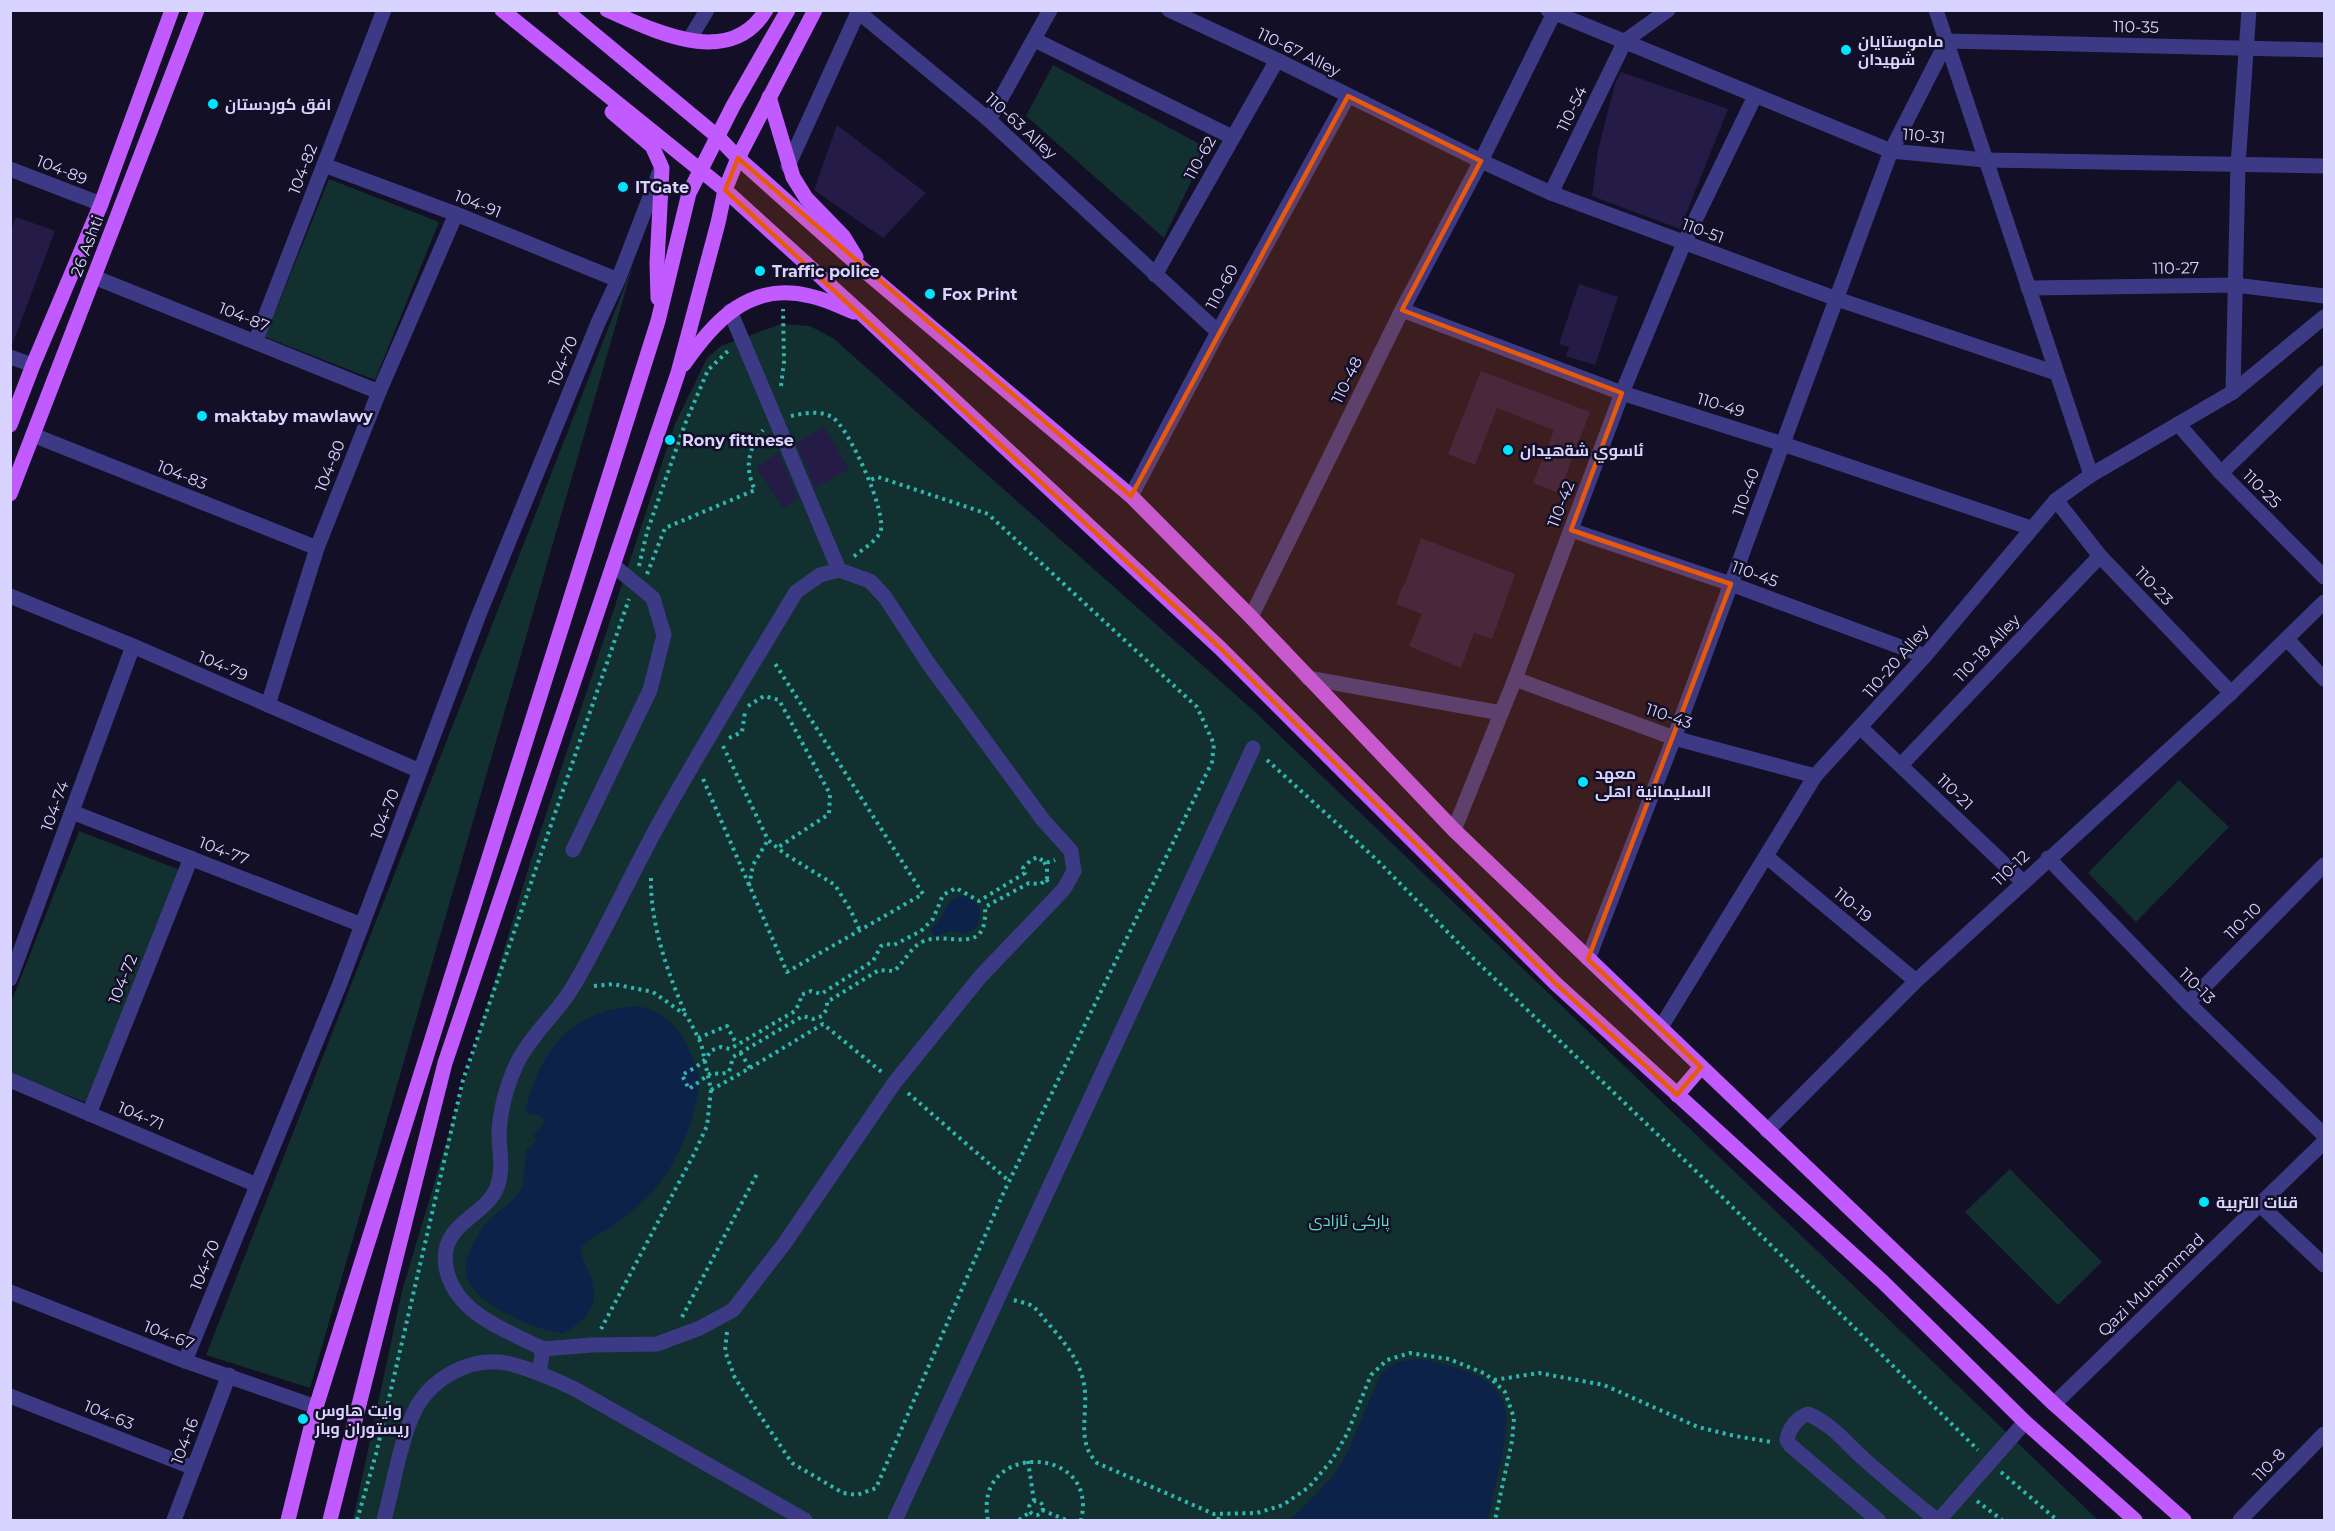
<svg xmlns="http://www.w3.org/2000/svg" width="2335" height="1531" font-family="Montserrat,Cairo,sans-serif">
	<rect width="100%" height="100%" fill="#130f26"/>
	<g fill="#12302f">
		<path d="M1053 65 1207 148 1164 238 1026 116Z"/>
		<path d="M329 179 439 222 375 380 265 337Z"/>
		<path d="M633 265 310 1388 206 1355Z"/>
		<path d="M781 324 810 326 833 338 1254 711 2098 1520H353L402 1291 529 866 675 424 707 358 721 346Z"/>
		<path d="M2179 780 2229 827 2136 922 2088 873Z"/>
		<path d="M79 831 180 870 87 1103 11 1074 10 1005Z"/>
		<path d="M2010 1169 2102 1262 2058 1305 1965 1212Z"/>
	</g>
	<g fill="#0c2248">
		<path d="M963 896 974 900 980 910 979 922 976 928 964 934 952 931 934 936 931 930C934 925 940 920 943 914 948 904 950 898 963 896Z"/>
		<path d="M638 1006C665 1012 683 1031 692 1057 694 1064 699 1071 699 1079 698 1115 677 1165 652 1192 642 1203 630 1213 618 1222 606 1232 590 1236 581 1248 581 1257 586 1266 590 1275 602 1304 587 1319 563 1334 536 1329 469 1304 466 1273 464 1258 473 1242 481 1230 493 1212 515 1204 524 1183L522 1176 524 1173 526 1150 533 1145 536 1139 532 1135 542 1127 544 1120 540 1116 525 1112C540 1050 570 1010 638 1006Z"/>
		<path d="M1416 1359C1430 1360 1443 1364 1457 1368 1511 1385 1512 1411 1501 1461 1496 1481 1492 1501 1488 1520H1290L1335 1474 1349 1449 1381 1373 1397 1362Z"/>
	</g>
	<g fill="#241b47">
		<path d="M1621 72 1728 109 1680 229 1592 196 1598 150 1615 84Z"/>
		<path d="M837 125 926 193 883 238 814 190Z"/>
		<path d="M16 217 55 231 12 345 10 232Z"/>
		<path d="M1579 284 1618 297 1595 365 1566 356 1569 347 1559 344Z"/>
		<path d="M1481 371 1590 412 1559 493 1533 483 1554 430 1497 408 1475 465 1448 454Z"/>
		<path d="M824 427 849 469 815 488 796 443Z"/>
		<path d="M779 453 798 498 783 508 756 467Z"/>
		<path d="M1421 538 1515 574 1492 639 1474 633 1461 668 1409 646 1422 614 1396 604 1403 585 1404 586Z"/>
	</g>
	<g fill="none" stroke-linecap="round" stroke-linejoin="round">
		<g stroke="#2fb8b0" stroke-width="4" stroke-dasharray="3 4.5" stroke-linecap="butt">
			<path d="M781 386 784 362 783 309"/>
			<path d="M791 416C804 413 819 410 832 417 848 426 889 515 880 533 875 542 860 551 852 558"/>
			<path d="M639 566 647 532 685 424 708 370 730 349"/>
			<path d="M647 574 665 528 755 490C744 467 748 450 763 430"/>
			<path d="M748 706 764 696 779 700 830 794 829 814 777 848"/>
			<path d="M729 738 742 732 745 712"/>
			<path d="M723 746 768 840 785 854 835 885 851 911 860 931"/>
			<path d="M1267 760 1377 860 1474 959 1700 1175 1978 1450"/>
			<path d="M703 779 787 972 923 894 774 662"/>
			<path d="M1044 862 1047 867V880"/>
			<path d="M651 878C650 924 668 974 686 1015"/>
			<path d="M1048 882 1046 879 1041 884 1029 883 985 907C988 958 950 931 924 941 910 947 905 962 894 971L879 970 827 1002V1009L822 1016 813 1019 803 1016 733 1057 729 1072 721 1074 711 1073 689 1089 682 1075C692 1069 706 1063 710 1051L721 1047 730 1049 795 1011 800 1002 801 995 811 991 821 994 873 961 881 946 886 944 894 945 921 931 933 919 943 895 956 888 979 901 1025 873 1023 868 1031 860 1038 857C1043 862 1048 864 1055 860"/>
			<path d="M749 886 753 865 768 840"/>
			<path d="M594 986 613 984 653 992 687 1016 701 1043 711 1090 707 1126 693 1156 601 1329"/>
			<path d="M698 1038 727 1026 737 1045"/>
			<path d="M750 1068 823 1024 883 1073"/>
			<path d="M711 1090 750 1068 740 1052"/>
			<path d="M908 1093 1009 1181"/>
			<path d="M1014 1300C1020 1302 1028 1303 1032 1306 1037 1309 1041 1315 1045 1320 1063 1340 1083 1363 1085 1392 1087 1418 1077 1442 1097 1463L1214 1514 1257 1513 1283 1505 1309 1487 1332 1460 1347 1434 1371 1375 1387 1360 1410 1353 1449 1359 1486 1374 1505 1392 1514 1418 1512 1441 1495 1520"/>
			<path d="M682 1317 758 1172"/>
			<path d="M727 1332 725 1351 735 1378 792 1463 843 1493 857 1495 876 1488 1003 1194 1212 762 1214 744 1197 707 988 514 878 477 870 480"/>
			<path d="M1494 1380 1539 1373 1604 1385 1698 1427 1735 1436 1771 1442"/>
			<path d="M1028 1461 1034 1501"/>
			<path d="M2001 1472 2057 1520"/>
			<circle cx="1036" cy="1508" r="7"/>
			<path d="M1977 1501 2002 1520"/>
			<path d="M1042 1510 1066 1520"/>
			<path d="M357 1520 376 1454 463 1080 629 599"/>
			<path d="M988 1520C972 1441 1100 1444 1081 1520"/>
			<path d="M1019 1520 1030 1512"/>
			<path d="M1218 1520 1220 1514"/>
		</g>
		<g stroke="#3d3a85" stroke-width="15">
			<path d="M856 10 989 120 1218 332"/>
			<path d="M1169 10 1277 60 1481 161 1551 193 1837 299 2056 373"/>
			<path d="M1548 10 1891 151 1985 160 2324 166"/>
			<path d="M1936 10 2091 475"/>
			<path d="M689 40 707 10"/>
			<path d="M1035 40 1232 137"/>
			<path d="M989 120 1050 10"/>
			<path d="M324 165 456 214 618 280"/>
			<path d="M788 166 859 10"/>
			<path d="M10 169 101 204"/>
			<path d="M1551 193 1625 41 1668 10"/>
			<path d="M1155 275 1277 60"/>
			<path d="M94 277 379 392"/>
			<path d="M2028 288 2235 285 2324 296"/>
			<path d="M1402 310 1622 393 1783 444 2031 528"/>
			<path d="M730 311 839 570"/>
			<path d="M256 340 384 10"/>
			<path d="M10 357 33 365"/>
			<path d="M2233 392 2238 165 2249 10"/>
			<path d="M2178 424 2221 473 2324 577"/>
			<path d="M33 435 317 548"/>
			<path d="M2221 473 2324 373"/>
			<path d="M1131 496 1218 332 1348 96"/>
			<path d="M2056 500 2100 556 2231 693"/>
			<path d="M1571 530 1731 584 1925 656"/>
			<path d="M10 596 133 646 420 771"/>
			<path d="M1251 617 1402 310 1481 161 1554 13"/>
			<path d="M2287 639 2324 679"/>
			<path d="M1308 678 1501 713"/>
			<path d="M1515 679 1674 738 1815 776"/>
			<path d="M268 705 317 548 379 392 456 214"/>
			<path d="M1861 728 2023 882"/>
			<path d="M1901 765 2100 556"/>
			<path d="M72 812 362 925"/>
			<path d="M1454 830 1515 679 1622 393 1684 243 1755 96"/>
			<path d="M573 850 650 690 664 635 653 598 613 565"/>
			<path d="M1767 857 1916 981"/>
			<path d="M2048 858 2188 1003 2324 1135"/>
			<path d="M1588 959 1674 738 1891 151 1947 41 2324 50"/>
			<path d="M10 979 133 646"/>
			<path d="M2188 1003 2324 865"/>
			<path d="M1661 1027 1815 776 1925 656 2056 500 2091 475 2233 392 2324 317"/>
			<path d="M10 1080 257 1185"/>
			<path d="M89 1114 191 858"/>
			<path d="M1767 1131 1916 981 2231 693 2324 602"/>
			<path d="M2260 1205 2324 1265"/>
			<path d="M10 1292 185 1361 316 1407"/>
			<path d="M185 1361 339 986 478 617 598 323 618 280 660 171"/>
			<path d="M539 1373 543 1349C508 1331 458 1315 447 1272 435 1223 486 1218 497 1187 504 1169 499 1151 499 1133 500 1108 507 1085 517 1063 532 1033 558 1013 574 985 605 932 631 874 661 820 704 743 751 667 796 592L820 575 839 570 870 581 885 597 928 663 1043 820 1071 851 1074 871 1064 889 980 977 895 1082 784 1244 733 1310 700 1328 657 1344 592 1345 543 1349"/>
			<path d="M10 1396 194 1468"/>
			<path d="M2054 1404 2324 1142"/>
			<path d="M174 1520 229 1375"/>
			<path d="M384 1520C393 1487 398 1451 411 1419 426 1380 470 1354 511 1364 533 1370 554 1379 575 1389L805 1520"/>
			<path d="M895 1520 1253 748"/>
			<path d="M1878 1520 1790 1445 1787 1440C1789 1429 1796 1418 1808 1414 1832 1424 1846 1443 1865 1460 1889 1481 1912 1501 1937 1520"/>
			<path d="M1939 1520 2025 1422"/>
			<path d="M2240 1520 2324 1434"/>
		</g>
		<g stroke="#c25bff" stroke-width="15">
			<path d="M502 10 725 190 865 317 1220 648 1555 983 1883 1282 2025 1422 2135 1520"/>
			<path d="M565 10 718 137 738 158 866 272 1131 496 1251 617 1454 830 2054 1404 2184 1520"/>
			<path d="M607 10C655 31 730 70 766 10"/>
			<path d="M769 97 793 177 806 198 843 236 856 257"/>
			<path d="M612 112 652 146 662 168 657 263 658 298"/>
			<path d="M684 364C715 321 749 281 810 296 825 299 839 306 854 312"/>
			<path d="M10 425 33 365 101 204 172 10"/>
			<path d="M10 494 197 10"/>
			<path d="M1677 1095 1701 1067"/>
			<path d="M288 1520 316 1407 658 321 689 193 733 106 788 10"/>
			<path d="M330 1520 445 1063 678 373 718 223 725 190 738 158 815 10"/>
		</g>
	</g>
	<path fill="#e8590c" fill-opacity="0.2" stroke="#e8590c" stroke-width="4.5" stroke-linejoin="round" d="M1348 96 1481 161 1402 310 1622 393 1571 530 1731 584 1588 959 1701 1067 1677 1095 1555 983 1220 648 725 190 738 158 1131 496Z"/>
	<g fill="#00e5ff" stroke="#130f26" stroke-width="2">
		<circle cx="1846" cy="50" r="6"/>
		<circle cx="213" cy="104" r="6"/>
		<circle cx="623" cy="187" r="6"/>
		<circle cx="760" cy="271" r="6"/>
		<circle cx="930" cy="294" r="6"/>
		<circle cx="202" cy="416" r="6"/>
		<circle cx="670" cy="440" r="6"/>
		<circle cx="1508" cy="450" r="6"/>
		<circle cx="1583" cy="782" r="6"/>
		<circle cx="2204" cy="1202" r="6"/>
		<circle cx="303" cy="1419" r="6"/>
	</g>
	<g text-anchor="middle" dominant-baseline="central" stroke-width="5" stroke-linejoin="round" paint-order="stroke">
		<g font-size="16" fill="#d9d4ff" stroke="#130f26">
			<text transform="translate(2136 27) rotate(1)">110-35</text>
			<text transform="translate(1299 52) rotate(26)">110-67 Alley</text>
			<text transform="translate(1572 109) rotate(-64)">110-54</text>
			<text transform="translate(1021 126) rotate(42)">110-63 Alley</text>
			<text transform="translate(1924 136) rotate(5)">110-31</text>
			<text transform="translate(1200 158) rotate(-61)">110-62</text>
			<text transform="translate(303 169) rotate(-69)">104-82</text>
			<text transform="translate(62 170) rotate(22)">104-89</text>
			<text transform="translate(478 204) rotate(22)">104-91</text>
			<text transform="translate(1703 231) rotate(20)">110-51</text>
			<text transform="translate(87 246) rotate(-69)">26 Ashti</text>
			<text transform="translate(2176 268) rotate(-1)">110-27</text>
			<text transform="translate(1222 287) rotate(-61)">110-60</text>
			<text transform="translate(244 317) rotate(22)">104-87</text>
			<text transform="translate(563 361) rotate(-68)">104-70</text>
			<text transform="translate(1347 380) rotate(-64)">110-48</text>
			<text transform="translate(1721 405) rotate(17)">110-49</text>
			<text transform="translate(330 466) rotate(-68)">104-80</text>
			<text transform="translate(182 475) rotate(22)">104-83</text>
			<text transform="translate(2262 489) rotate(45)">110-25</text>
			<text transform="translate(1746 492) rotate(-70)">110-40</text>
			<text transform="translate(1561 504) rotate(-69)">110-42</text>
			<text transform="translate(1755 574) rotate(20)">110-45</text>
			<text transform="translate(2154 586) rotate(46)">110-23</text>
			<text transform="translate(1987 648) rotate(-46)">110-18 Alley</text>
			<text transform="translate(1896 661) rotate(-49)">110-20 Alley</text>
			<text transform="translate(223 666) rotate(23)">104-79</text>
			<text transform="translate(1669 716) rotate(19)">110-43</text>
			<text transform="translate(1955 792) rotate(44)">110-21</text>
			<text transform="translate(55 806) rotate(-70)">104-74</text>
			<text transform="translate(385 814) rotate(-69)">104-70</text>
			<text transform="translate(224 851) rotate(21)">104-77</text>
			<text transform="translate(2011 868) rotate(-43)">110-12</text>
			<text transform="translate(1853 905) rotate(40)">110-19</text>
			<text transform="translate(2243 921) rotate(-45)">110-10</text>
			<text transform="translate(123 979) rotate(-68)">104-72</text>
			<text transform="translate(2197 986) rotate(45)">110-13</text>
			<text transform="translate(141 1116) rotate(23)">104-71</text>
			<text transform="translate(205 1265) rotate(-68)">104-70</text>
			<text transform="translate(2151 1285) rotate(-44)">Qazi Muhammad</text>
			<text transform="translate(169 1335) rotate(21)">104-67</text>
			<text transform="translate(109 1415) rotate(22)">104-63</text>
			<text transform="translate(185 1441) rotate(-69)">104-16</text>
			<text transform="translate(2269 1465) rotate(-46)">110-8</text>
		</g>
		<g font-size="16" font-weight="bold" fill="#d9d4ff" stroke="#130f26" text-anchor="start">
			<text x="1858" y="41">ماموستايان<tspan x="1858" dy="18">شهيدان</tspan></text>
			<text x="225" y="104">افق كوردستان</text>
			<text x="635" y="187">ITGate</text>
			<text x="772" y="271">Traffic police</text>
			<text x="942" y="294">Fox Print</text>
			<text x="214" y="416">maktaby mawlawy</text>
			<text x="682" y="440">Rony fittnese</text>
			<text x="1520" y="450">ئاسوي شةهيدان</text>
			<text x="1595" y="773">معهد<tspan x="1595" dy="18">السلیمانیة اهلى</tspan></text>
			<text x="2216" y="1202">قنات التربیة</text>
			<text x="315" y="1410">وايت هاوس<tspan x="315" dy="18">ريستوران وبار</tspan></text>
		</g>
		<g font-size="16" fill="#5fe0c0" stroke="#130f26">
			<text x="1349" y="1220">پارکی ئازادی</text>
		</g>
	</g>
	<rect width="2335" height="1531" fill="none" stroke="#d9d4ff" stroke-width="24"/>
</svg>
